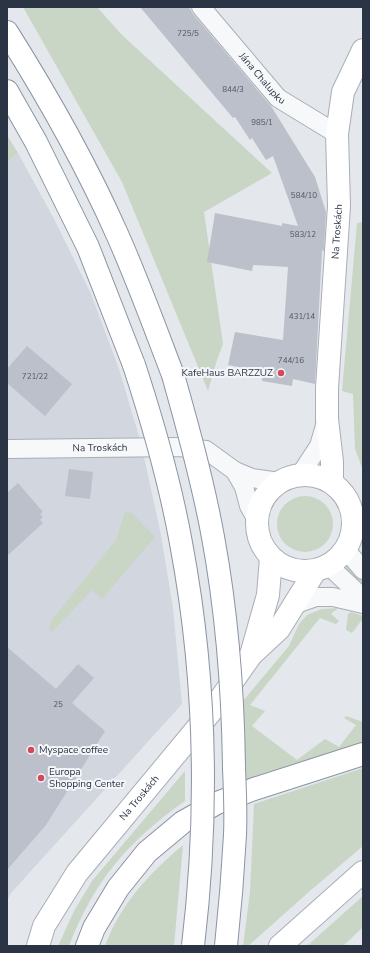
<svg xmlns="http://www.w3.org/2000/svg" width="370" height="953" font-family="'Nunito Sans',sans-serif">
	<rect width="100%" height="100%" fill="#e4e7ec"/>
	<path fill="#d2d6de" d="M18 153 54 219 91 294 119 369 141 443 161 535 173 608 182 704 11 893 7 901V162Z"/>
	<g fill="#c9d6c5">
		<path d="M23 7H97L122 35 272 173 204 212 223 344 216 363 208 391 122 182Z"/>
		<path d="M7 135 18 153 7 162Z"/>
		<path d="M363 222V470L355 449 353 394 342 391 357 223Z"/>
		<circle cx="305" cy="524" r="28"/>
		<path d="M125 512 132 513 155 537 102 599 92 590 52 632 49 629 51 621 116 540Z"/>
		<path d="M346 561 363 580V583L358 587 339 566Z"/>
		<path d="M338 608 331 614 339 621 336 624 320 618 250 705 265 711 252 726 297 760 325 739 339 747 356 725 344 718 346 716 363 722V744L244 781 243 701 289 646 299 624 307 615 322 609Z"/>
		<path d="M351 612 363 616V623L361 621 352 633 346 630 348 614Z"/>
		<path d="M363 768V846L311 890 248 946H243L250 892 254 804Z"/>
		<path d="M185 771V801C128 841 94 881 69 946H58L74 911 92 881Z"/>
		<path d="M183 845 174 946H105C120 904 150 873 183 845Z"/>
		<path d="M363 896V927L343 946H307Z"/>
	</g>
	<g fill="#bbc0ca">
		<path d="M140 7H189L193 14 271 106 315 177 326 212 324 251 322 250 315 384 293 379 292 386 262 381 263 372 228 365 235 332 283 340 288 267 253 265 252 271 207 262 215 213 282 226V223L298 226 273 156 266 160 252 138 250 140 235 117 233 118Z"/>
		<path d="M27 346 72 384 45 416 7 383V369Z"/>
		<path d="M69 469 93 472 90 499 65 496Z"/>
		<path d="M18 483 43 512 40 514 43 517 40 520 43 523 7 556V493Z"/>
		<path d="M7 647 56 689 78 664 94 678 72 703 105 731 46 825 7 870Z"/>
	</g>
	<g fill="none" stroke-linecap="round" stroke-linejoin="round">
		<defs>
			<g id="street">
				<path id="s1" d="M201 7 278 98 337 134"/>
				<path id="s2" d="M7 449 179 447 206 450 235 471 252 478 280 482"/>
				<path d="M235 471 244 487 249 506 257 520"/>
				<path d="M300 475 319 446 326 422"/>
				<path d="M346 550 363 570"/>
				<path d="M329 566 363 598"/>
				<path d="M293 605 316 597H333L363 604"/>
			</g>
			<g id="secondary">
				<circle cx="305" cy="523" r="48"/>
				<path id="s3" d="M332 482V462L327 419V388L339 206 337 134 343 92 363 50"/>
				<path d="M251 655 268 595 271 558"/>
				<path id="s4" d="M38 946 44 926 77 873 214 708 251 655 279 629 315 571"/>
				<path d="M280 946 363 872"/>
			</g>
			<g id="highway">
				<path d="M7 32C48 97 86 164 117 234 138 281 155 328 173 375"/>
				<path d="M7 91 36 142 88 247 134 365"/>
				<path d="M87 946 94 928 118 888 147 852 183 822 217 803 254 789 363 754"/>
			</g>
		</defs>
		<use href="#street" stroke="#a9aeb7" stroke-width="20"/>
		<use href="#secondary" stroke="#a9aeb7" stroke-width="24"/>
		<use href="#highway" stroke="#8b94a3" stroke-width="24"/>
		<use href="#street" stroke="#f7f8fa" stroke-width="18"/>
		<use href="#secondary" stroke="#fff" stroke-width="22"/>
		<use href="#highway" stroke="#fff" stroke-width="22"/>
		<defs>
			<g id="highway-bridge">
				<path d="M134 365C153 423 170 482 181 543 206 676 209 812 193 946"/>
				<path d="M173 375C188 428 203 482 213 537 227 613 233 690 234 768 235 790 236 813 235 835 233 872 230 909 226 946"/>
			</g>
		</defs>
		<use href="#highway-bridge" stroke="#8b94a3" stroke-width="24" stroke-linecap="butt"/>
		<use href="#highway-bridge" stroke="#fff" stroke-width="22"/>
	</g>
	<g fill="#d1495b" stroke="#f4f6f9" stroke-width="1.5">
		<circle cx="281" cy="373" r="4"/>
		<circle cx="31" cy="750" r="4"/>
		<circle cx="41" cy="778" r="4"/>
	</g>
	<g text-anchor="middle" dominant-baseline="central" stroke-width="4" stroke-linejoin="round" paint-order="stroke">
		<g font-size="8" fill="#4f5766">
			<text x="188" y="33">725/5</text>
			<text x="233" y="89">844/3</text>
			<text x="262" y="122">985/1</text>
			<text x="304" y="195">584/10</text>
			<text x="303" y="234">583/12</text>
			<text x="302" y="316">431/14</text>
			<text x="291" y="360">744/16</text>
			<text x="35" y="376">721/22</text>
			<text x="58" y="704">25</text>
		</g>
		<g font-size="10" fill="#2b3445" stroke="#f4f6f9">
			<text stroke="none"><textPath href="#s1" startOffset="94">Jána Chalupku</textPath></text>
			<text stroke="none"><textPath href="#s3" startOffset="251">Na Troskách</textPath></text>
			<text stroke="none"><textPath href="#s2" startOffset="93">Na Troskách</textPath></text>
			<text stroke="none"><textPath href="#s4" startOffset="181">Na Troskách</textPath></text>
		</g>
		<g font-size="10" fill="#2b3445" stroke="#f4f6f9" text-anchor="start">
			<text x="273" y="373" text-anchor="end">KafeHaus BARZZUZ</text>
			<text x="39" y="750">Myspace coffee</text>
			<text x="49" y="772">Europa<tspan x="49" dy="12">Shopping Center</tspan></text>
		</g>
	</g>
	<rect width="370" height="953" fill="none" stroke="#2b3445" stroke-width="16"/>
</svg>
